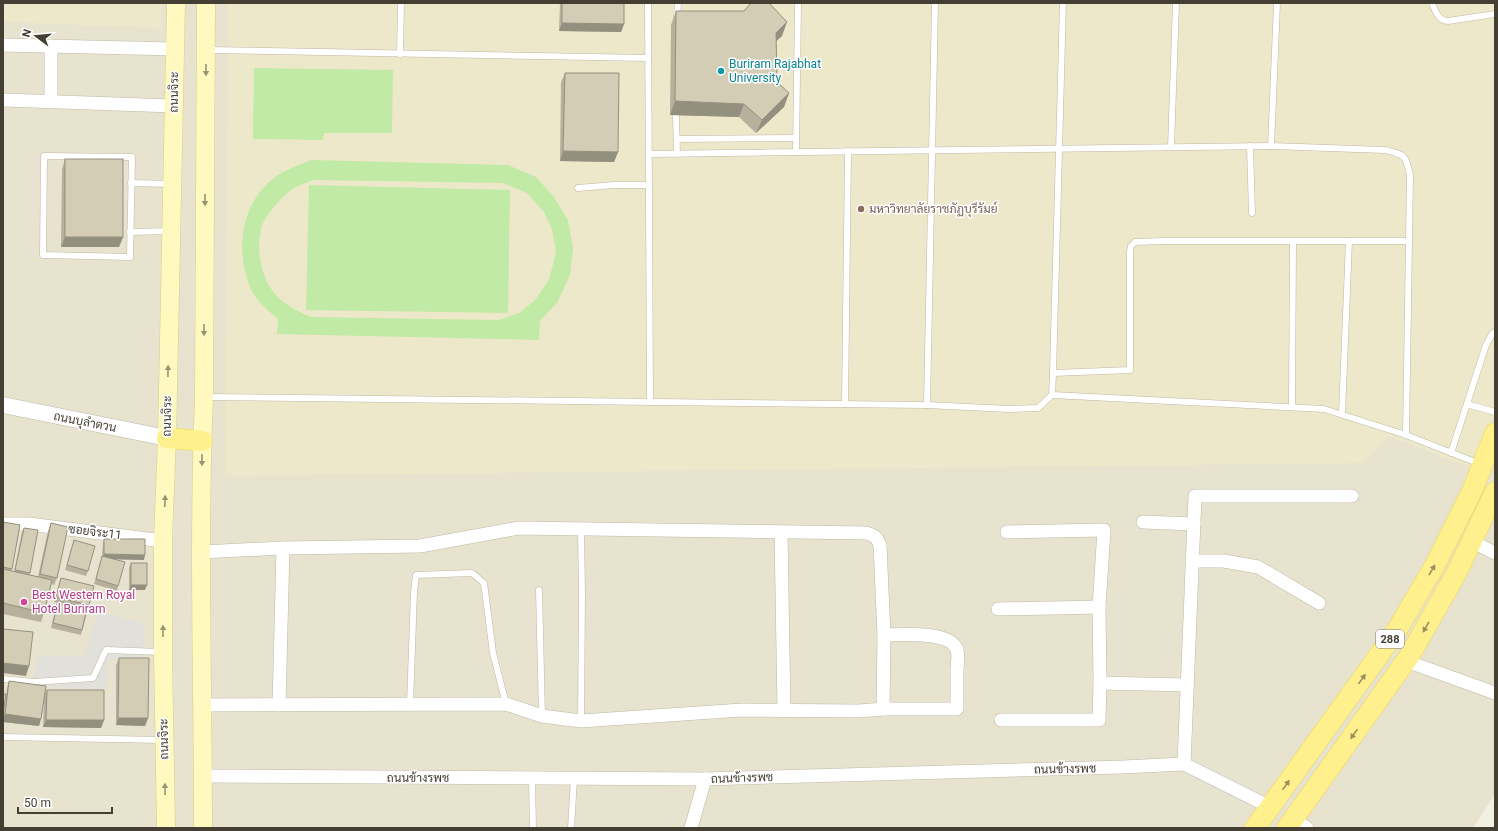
<svg xmlns="http://www.w3.org/2000/svg" width="1498" height="831" font-family="Roboto,Sarabun,sans-serif">
	<rect width="100%" height="100%" fill="#f2f0e1"/>
	<path fill="#e7e3cf" d="M3 3H1495V794L1473 828H3Z"/>
	<g fill="#ede8ca">
		<path d="M3 3H162L161 28 3 22Z"/>
		<path d="M228 3H1495V414L1474 469 1388 436 1364 463 225 476Z"/>
	</g>
	<g fill="#c1eaa6" fill-rule="evenodd">
		<path d="M254 68 393 70 392 133H324L323 140 253 139Z"/>
		<path d="M312 160 508 165 536 177 554 197 568 220 573 248 570 275 557 303 540 321 539 340 277 334 278 319C268 310 255 300 250 287 236 252 240 211 267 184 280 171 296 166 312 160ZM313 180 503 183 527 193 544 212 552 229 556 252 549 280 535 300 519 313 499 320 311 317C297 311 285 305 275 294 260 277 255 244 263 223 269 211 280 199 291 190 297 186 306 183 313 180Z"/>
		<path d="M309 185 510 190 508 313 306 310Z"/>
	</g>
	<path fill="#e2e0db" d="M99 611 144 624 145 660H108L106 690 30 686 40 655 85 657Z"/>
	<g fill="none" stroke-linecap="round" stroke-linejoin="round">
		<defs>
			<g id="service">
				<path d="M648 3 650 402"/>
				<path d="M1432 3C1435 11 1439 21 1448 21L1495 14"/>
				<path d="M677 17 678 3"/>
				<path d="M208 50 648 58"/>
				<path d="M400 54 401 3"/>
				<path d="M676 115 677 154"/>
				<path d="M677 139 796 138"/>
				<path d="M1250 146 1252 213"/>
				<path d="M1271 146 1277 3"/>
				<path d="M1171 147 1176 3"/>
				<path d="M796 152 798 3"/>
				<path d="M649 154 1271 146 1385 150C1405 154 1406 156 1410 175L1406 435"/>
				<path d="M44 156 132 157 130 257 43 255Z"/>
				<path d="M131 183 171 184"/>
				<path d="M578 188 614 185H648"/>
				<path d="M130 232 171 231"/>
				<path d="M1053 373 1130 370V251L1131 246 1135 242 1164 241H1409"/>
				<path d="M1052 395 1324 409 1406 435 1480 464"/>
				<path d="M205 397 927 405 1009 409 1038 408 1052 395 1053 373 1063 3"/>
				<path d="M845 404 848 151"/>
				<path d="M1467 404 1495 412"/>
				<path d="M927 405 935 3H934"/>
				<path d="M1292 407 1293 242"/>
				<path d="M1342 414 1349 241"/>
				<path d="M1451 453 1486 345 1492 334 1495 332"/>
				<path d="M581 529 582 594 581 721"/>
				<path d="M539 590 542 716"/>
				<path d="M3 679 34 682 93 678 106 650 161 652"/>
				<path d="M410 704 414 592 416 575 472 573 484 583 493 653 506 704"/>
				<path d="M3 737 163 740"/>
				<path d="M532 779 533 828"/>
				<path d="M571 828 574 778"/>
			</g>
			<g id="minor">
				<path d="M3 45 175 49"/>
				<path d="M51 46V102"/>
				<path d="M3 100 173 106"/>
				<path d="M1143 522 1194 524"/>
				<path d="M3 524H29L163 541"/>
				<path d="M781 532 784 710"/>
				<path d="M1471 541 1495 553"/>
				<path d="M201 552 283 548"/>
				<path d="M1192 561H1224L1258 567 1319 603"/>
				<path d="M998 609 1099 607"/>
				<path d="M1406 661 1495 693"/>
				<path d="M1100 683 1187 685"/>
				<path d="M201 705 506 704 542 716 581 721 742 710 859 711 883 709H957C957 697 957 684 957 672 957 665 959 656 957 650 951 630 900 635 884 635"/>
				<path d="M279 705 283 548 420 546 519 528 866 533C874 535 877 537 880 545L884 635 883 709"/>
				<path d="M1001 720H1099L1100 683 1099 607 1104 530 1007 532"/>
				<path d="M1184 764 1195 496H1352"/>
				<path d="M203 776 705 779 1123 767 1184 764 1270 807"/>
				<path d="M1293 819 1307 828"/>
				<path d="M691 828 705 779"/>
			</g>
			<path id="tertiary" d="M3 405 167 438"/>
			<g id="secondary">
				<path d="M166 828 163 653V541L167 438 176 3"/>
				<path d="M203 828C203 684 198 541 204 397L206 3"/>
			</g>
			<g id="primary">
				<path d="M167 438 202 441"/>
				<path d="M1255 828 1397 630 1435 565 1472 491 1495 433"/>
				<path d="M1287 828 1410 655 1457 572 1495 492"/>
			</g>
		</defs>
		<use href="#service" stroke="#beb9a4" stroke-width="7"/>
		<use href="#minor" stroke="#beb9a4" stroke-width="14"/>
		<use href="#tertiary" stroke="#beb9a4" stroke-width="17"/>
		<use href="#secondary" stroke="#d5ce8d" stroke-width="19"/>
		<use href="#primary" stroke="#ebd556" stroke-width="21"/>
		<use href="#service" stroke="#fff" stroke-width="6"/>
		<use href="#minor" stroke="#fff" stroke-width="13"/>
		<use href="#tertiary" stroke="#fff" stroke-width="16"/>
		<use href="#secondary" stroke="#fff9bf" stroke-width="18"/>
		<use href="#primary" stroke="#fff08e" stroke-width="20"/>
	</g>
	<g fill="#b6b09d">
		<path d="M560 3H624V24L621 32 559 31Z"/>
		<path d="M676 11 782 36 776 41 777 82 789 93 784 107 756 133 739 117 670 115 671 25Z"/>
		<path d="M565 73 618 152 614 162 560 161 561 82Z"/>
		<path d="M65 159 123 237 119 247H61L62 169Z"/>
		<path d="M3 522 12 569 11 571 14 572 22 532 24 528 30 573 29 575 38 577 48 531 51 523 57 578 54 585 51 584 44 613 41 622 3 614Z"/>
		<path d="M104 539 144 560 116 559 118 586 117 591 94 584 102 556 103 544Z"/>
		<path d="M74 540 88 571 86 576 65 570Z"/>
		<path d="M131 563 145 590H129V567Z"/>
		<path d="M61 578 89 605 81 635 51 628 57 603 54 602Z"/>
		<path d="M119 658 148 718 145 726 116 725V665Z"/>
		<path d="M9 681 44 695 47 690 104 720 101 728 43 727 44 700 39 726 3 722 7 688Z"/>
	</g>
	<g fill="#94907f">
		<path d="M787 22 782 36 771 46 776 33Z"/>
		<path d="M562 23 624 24 621 32 559 31Z"/>
		<path d="M789 93 784 107 756 133 762 120Z"/>
		<path d="M675 101 744 104 739 117 670 115Z"/>
		<path d="M563 151 618 152 614 162 560 161Z"/>
		<path d="M65 237H123L119 247H61Z"/>
		<path d="M104 554 145 555 144 560 102 559Z"/>
		<path d="M131 585H147L145 590H129Z"/>
		<path d="M3 663 29 666 26 676 3 673Z"/>
		<path d="M5 714 41 719 39 726 3 722Z"/>
		<path d="M118 718H148L145 726 116 725Z"/>
		<path d="M46 720H104L101 728 43 727Z"/>
	</g>
	<g fill="#d4cdb6" stroke="#94907f">
		<path d="M562 3H624V24L562 23Z"/>
		<path d="M751 3H769L787 22 776 33 777 82 789 93 762 120 744 104 675 101 676 11H744Z"/>
		<path d="M565 73H619L618 152 563 151Z"/>
		<rect x="65" y="159" width="58" height="78"/>
		<path d="M3 522 20 525 12 569 3 567Z"/>
		<path d="M51 523 68 527 57 578 40 574Z"/>
		<path d="M24 528 38 530 30 573 15 570Z"/>
		<path d="M104 539H145V555L104 554Z"/>
		<path d="M74 540 95 546 88 571 67 565Z"/>
		<path d="M102 556 125 562 118 586 96 579Z"/>
		<rect x="131" y="563" width="16" height="22"/>
		<path d="M3 569 52 580 44 613 3 603Z"/>
		<path d="M61 578 94 586 89 605 56 597Z"/>
		<path d="M58 601 87 608 82 630 53 623Z"/>
		<path d="M3 629 33 632 29 666 3 663Z"/>
		<path d="M119 658H149L148 718H118Z"/>
		<path d="M9 681 46 686 41 719 5 714Z"/>
		<path d="M47 690H104V720H46Z"/>
		<path d="M3 694H6L3 714Z"/>
	</g>
	<defs><path id="oneway-solid" d="M-6-.8H1V-3.2L6.5 0L1 3.2V.8H-6Z"/></defs>
	<g fill="#989371">
		<use href="#oneway-solid" transform="translate(206 70) rotate(90)"/>
		<use href="#oneway-solid" transform="translate(205 200) rotate(90)"/>
		<use href="#oneway-solid" transform="translate(204 330) rotate(90)"/>
		<use href="#oneway-solid" transform="translate(168 371) rotate(-89)"/>
		<use href="#oneway-solid" transform="translate(202 460) rotate(90)"/>
		<use href="#oneway-solid" transform="translate(165 501) rotate(-88)"/>
		<use href="#oneway-solid" transform="translate(163 631) rotate(-90)"/>
		<use href="#oneway-solid" transform="translate(165 789) rotate(-91)"/>
	</g>
	<g fill="#988f5b">
		<use href="#oneway-solid" transform="translate(1432 570) rotate(-60)"/>
		<use href="#oneway-solid" transform="translate(1426 627) rotate(120)"/>
		<use href="#oneway-solid" transform="translate(1362 679) rotate(-54)"/>
		<use href="#oneway-solid" transform="translate(1354 734) rotate(125)"/>
		<use href="#oneway-solid" transform="translate(1286 785) rotate(-55)"/>
	</g>
	<circle fill="#0f9aa8" stroke="#fff" stroke-width="1.5" cx="721" cy="71" r="4"/>
	<circle fill="#8d6e63" stroke="#fff" stroke-width="1.5" cx="861" cy="209" r="4"/>
	<circle fill="#d1479c" stroke="#fff" stroke-width="1.5" cx="24" cy="602" r="4"/>
	<g text-anchor="middle" dominant-baseline="central" stroke-width="3" stroke-linejoin="round" paint-order="stroke">
		<rect fill="#fff" stroke="#7c7970" stroke-width="1" x="1376" y="630" width="28" height="18" rx="3"/>
		<g font-size="11" font-weight="bold" fill="#443f32">
			<text x="1390" y="639">288</text>
		</g>
		<g font-size="12" fill="#0d838f" stroke="#fff" text-anchor="start">
			<text x="729" y="64">Buriram Rajabhat<tspan x="729" dy="14">University</tspan></text>
		</g>
		<g font-size="12" fill="#443f32" stroke="#fff">
			<text transform="translate(174 92) rotate(-89)">ถนนจิระ</text>
			<text transform="translate(167 416) rotate(-89)">ถนนจิระ</text>
			<text transform="translate(85 422) rotate(11)">ถนนบุลำดวน</text>
			<text transform="translate(95 532) rotate(7)">ซอยจิระ11</text>
			<text transform="translate(164 739) rotate(-91)">ถนนจิระ</text>
			<text transform="translate(1065 769) rotate(-1)">ถนนข้างรพช</text>
			<text x="418" y="778">ถนนข้างรพช</text>
			<text transform="translate(742 778) rotate(-2)">ถนนข้างรพช</text>
		</g>
		<g font-size="12" fill="#785e54" stroke="#fff" text-anchor="start">
			<text x="869" y="209">มหาวิทยาลัยราชภัฏบุรีรัมย์</text>
		</g>
		<g font-size="12" fill="#b23c85" stroke="#fff" text-anchor="start">
			<text x="32" y="595">Best Western Royal<tspan x="32" dy="14">Hotel Buriram</tspan></text>
		</g>
	</g>
	<rect width="1498" height="831" fill="none" stroke="#443f32" stroke-width="8"/>
	<g transform="translate(36 36) rotate(286)" stroke="#ffffff" stroke-width="3" paint-order="stroke">
	<path d="M0-3L7 15L0 10L-7 15Z" fill="#443f32"/>
	<text y="-6" font-size="11" font-weight="bold" text-anchor="middle" fill="#443f32">N</text>
	</g>
	<path d="M18 807v6h94v-6" fill="none" stroke="#443f32" stroke-width="2"/>
	<text x="24" y="807" font-size="12" fill="#443f32" stroke="#ffffff" stroke-width="3" paint-order="stroke">50 m</text>
</svg>
